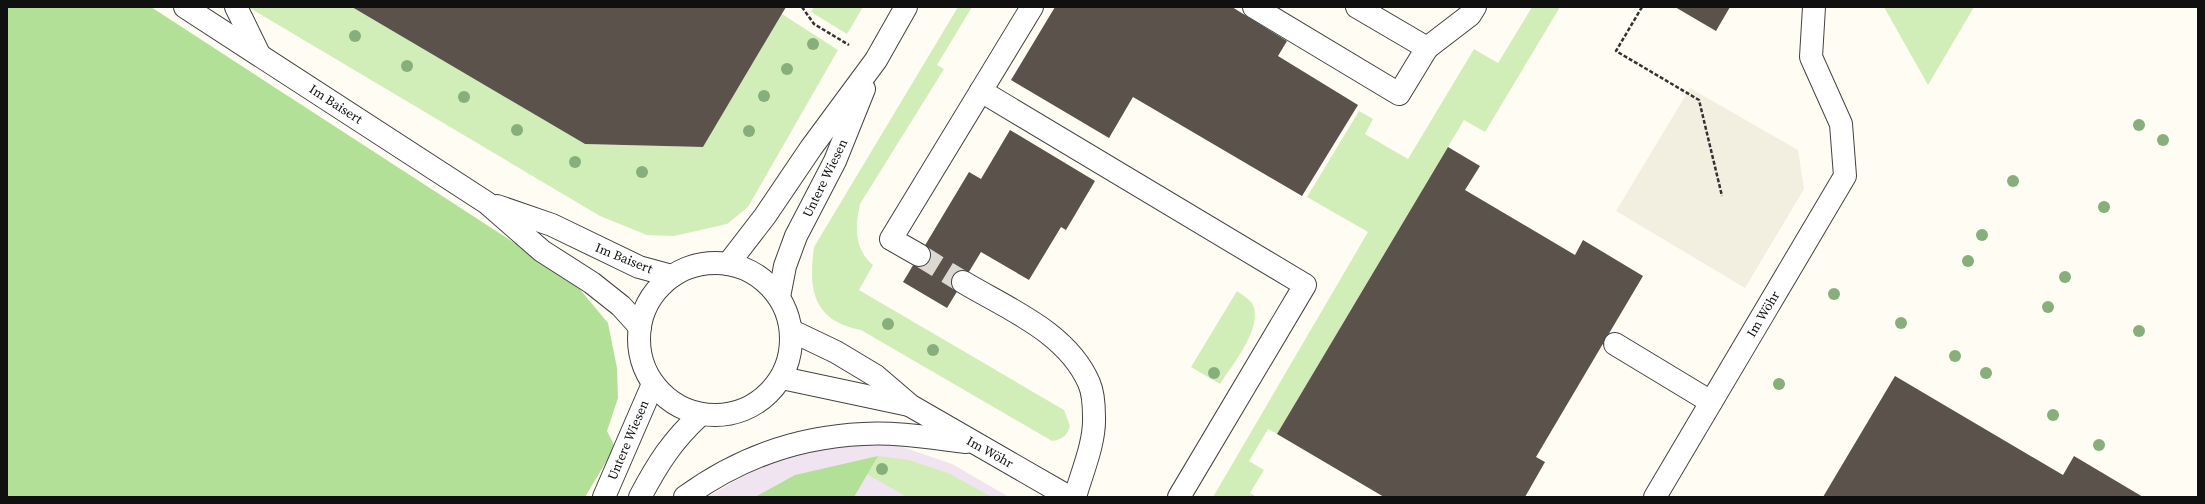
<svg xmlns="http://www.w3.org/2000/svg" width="2205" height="504" font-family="'Source Serif 4',serif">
	<rect width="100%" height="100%" fill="#fffdf3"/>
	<path fill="#efe4ef" d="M894 444 952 464 1009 497H707L766 463 833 446Z"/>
	<g fill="#d1eeb8">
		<path d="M248 7H352L585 144 703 147 782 14 838 50 748 207 727 224 674 236 647 235 600 216Z"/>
		<path d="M814 7H863L847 34 811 12Z"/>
		<path d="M958 7H972L937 65 944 69 860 204C855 227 854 249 873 265L859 290 1064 410 1070 426C1067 436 1063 439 1052 441L861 330C813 321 808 290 814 247Z"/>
		<path d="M1532 7H1560L1485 132 1464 120 1277 434 1268 429 1249 461 1264 470 1250 493 1257 497H1213L1368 232 1307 197 1359 111 1373 119 1365 134 1408 159 1474 49 1498 63Z"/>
		<path d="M1884 7H1974L1928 85Z"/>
		<path d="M1237 291C1241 294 1251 300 1253 305 1263 328 1232 365 1220 384L1191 367Z"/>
		<path d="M878 456 909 460 948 473 992 497H907L867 474Z"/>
	</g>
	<g fill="#b2e096">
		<path d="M7 7H151L573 281 608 323 617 368 618 398 607 431 615 447 585 497H7Z"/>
		<path d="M878 456 854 497H755L795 475Z"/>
	</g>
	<path fill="#f2eee0" d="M1690 88 1798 150 1804 189 1745 288 1616 211Z"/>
	<g fill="#5a524b">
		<path d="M352 7H786L703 147 585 144Z"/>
		<path d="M1055 7H1232L1287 41 1278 56 1358 105 1302 196 1133 97 1109 138 1011 80Z"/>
		<path d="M1675 7H1730L1716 31Z"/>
		<path d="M1010 130 1095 181 1066 230 1061 227 1029 280 981 252 947 308 903 282 969 172 981 179Z"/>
		<path d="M1448 147 1480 166 1465 190 1575 255 1583 240 1643 276 1536 457 1545 462 1525 497H1384L1277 434Z"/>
		<path d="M1895 376 2063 475 2074 456 2143 497H1823Z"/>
	</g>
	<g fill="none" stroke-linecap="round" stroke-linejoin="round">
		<path stroke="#dbd9d1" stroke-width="22" stroke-dasharray="22 11" stroke-linecap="butt" d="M919 255 963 282"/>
		<defs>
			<g id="minor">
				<path d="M185 7 487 203 542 251 592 283 621 306 640 327"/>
				<path d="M236 7 259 54"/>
				<path d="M1254 7 1399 94 1427 48 1357 7"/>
				<path d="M1427 48 1470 15 1475 7"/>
				<path d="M981 91 1305 285 1179 497"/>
				<path d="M497 206 552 225 639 267 672 276"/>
				<path d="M919 255 891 239 1032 7"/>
				<circle cx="715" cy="339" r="76"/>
				<path d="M728 264 765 216 811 148 876 60 906 7"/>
				<path d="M963 282C1008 309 1067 332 1089 383 1093 392 1094 407 1094 417 1095 443 1082 472 1075 497"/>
				<path d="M779 297 785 266 796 236 835 161 864 89"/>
				<path d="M792 331 836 352 876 376 911 406 1069 497"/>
				<path d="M1615 344 1711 402"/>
				<path d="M782 378 909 405"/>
				<path d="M604 497 653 384"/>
				<path d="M640 497C658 463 672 441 700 415"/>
				<path d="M685 497C737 459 797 437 863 434 897 432 932 438 966 442"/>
				<path d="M1655 497 1845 176 1841 124 1811 57 1814 7"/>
			</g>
		</defs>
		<use href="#minor" stroke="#434343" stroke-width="24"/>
		<g stroke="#323232" stroke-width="2.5" stroke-dasharray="4 2" stroke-linecap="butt">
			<path d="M802 7 814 24 849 45"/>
			<path d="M1642 7 1616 51 1699 100 1722 196"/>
		</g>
		<use href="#minor" stroke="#fff" stroke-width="22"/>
	</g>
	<g fill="#87af7b">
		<circle cx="355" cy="36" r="6"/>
		<circle cx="813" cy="44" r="6"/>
		<circle cx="407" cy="66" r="6"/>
		<circle cx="787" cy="69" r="6"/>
		<circle cx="764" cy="96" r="6"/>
		<circle cx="464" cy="97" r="6"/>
		<circle cx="2139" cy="125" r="6"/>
		<circle cx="517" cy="130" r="6"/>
		<circle cx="749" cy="131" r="6"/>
		<circle cx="2163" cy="140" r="6"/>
		<circle cx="575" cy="162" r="6"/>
		<circle cx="642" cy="172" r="6"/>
		<circle cx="2013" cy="181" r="6"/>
		<circle cx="2104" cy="207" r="6"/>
		<circle cx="1982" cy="235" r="6"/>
		<circle cx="1968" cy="261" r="6"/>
		<circle cx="2065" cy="277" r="6"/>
		<circle cx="1834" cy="294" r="6"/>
		<circle cx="2048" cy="307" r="6"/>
		<circle cx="1901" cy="323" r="6"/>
		<circle cx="888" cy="324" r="6"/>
		<circle cx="2139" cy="331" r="6"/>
		<circle cx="933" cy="350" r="6"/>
		<circle cx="1955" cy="356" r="6"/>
		<circle cx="1214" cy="373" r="6"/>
		<circle cx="1986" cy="373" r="6"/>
		<circle cx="1779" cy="384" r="6"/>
		<circle cx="2053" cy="415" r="6"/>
		<circle cx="2099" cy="445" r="6"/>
		<circle cx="882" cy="469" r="6"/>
	</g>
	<g text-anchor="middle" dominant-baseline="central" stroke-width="4" stroke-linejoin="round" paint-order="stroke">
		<g font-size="13" fill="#101010" stroke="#fff">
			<text transform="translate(336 104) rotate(33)">Im Baisert</text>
			<text transform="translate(825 178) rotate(-64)">Untere Wiesen</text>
			<text transform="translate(624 258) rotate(22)">Im Baisert</text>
			<text transform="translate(1763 314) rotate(-59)">Im Wöhr</text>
			<text transform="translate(628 440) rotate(-67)">Untere Wiesen</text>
			<text transform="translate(990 452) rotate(29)">Im Wöhr</text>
		</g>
	</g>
	<rect width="2205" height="504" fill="none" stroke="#101010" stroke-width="16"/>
</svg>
